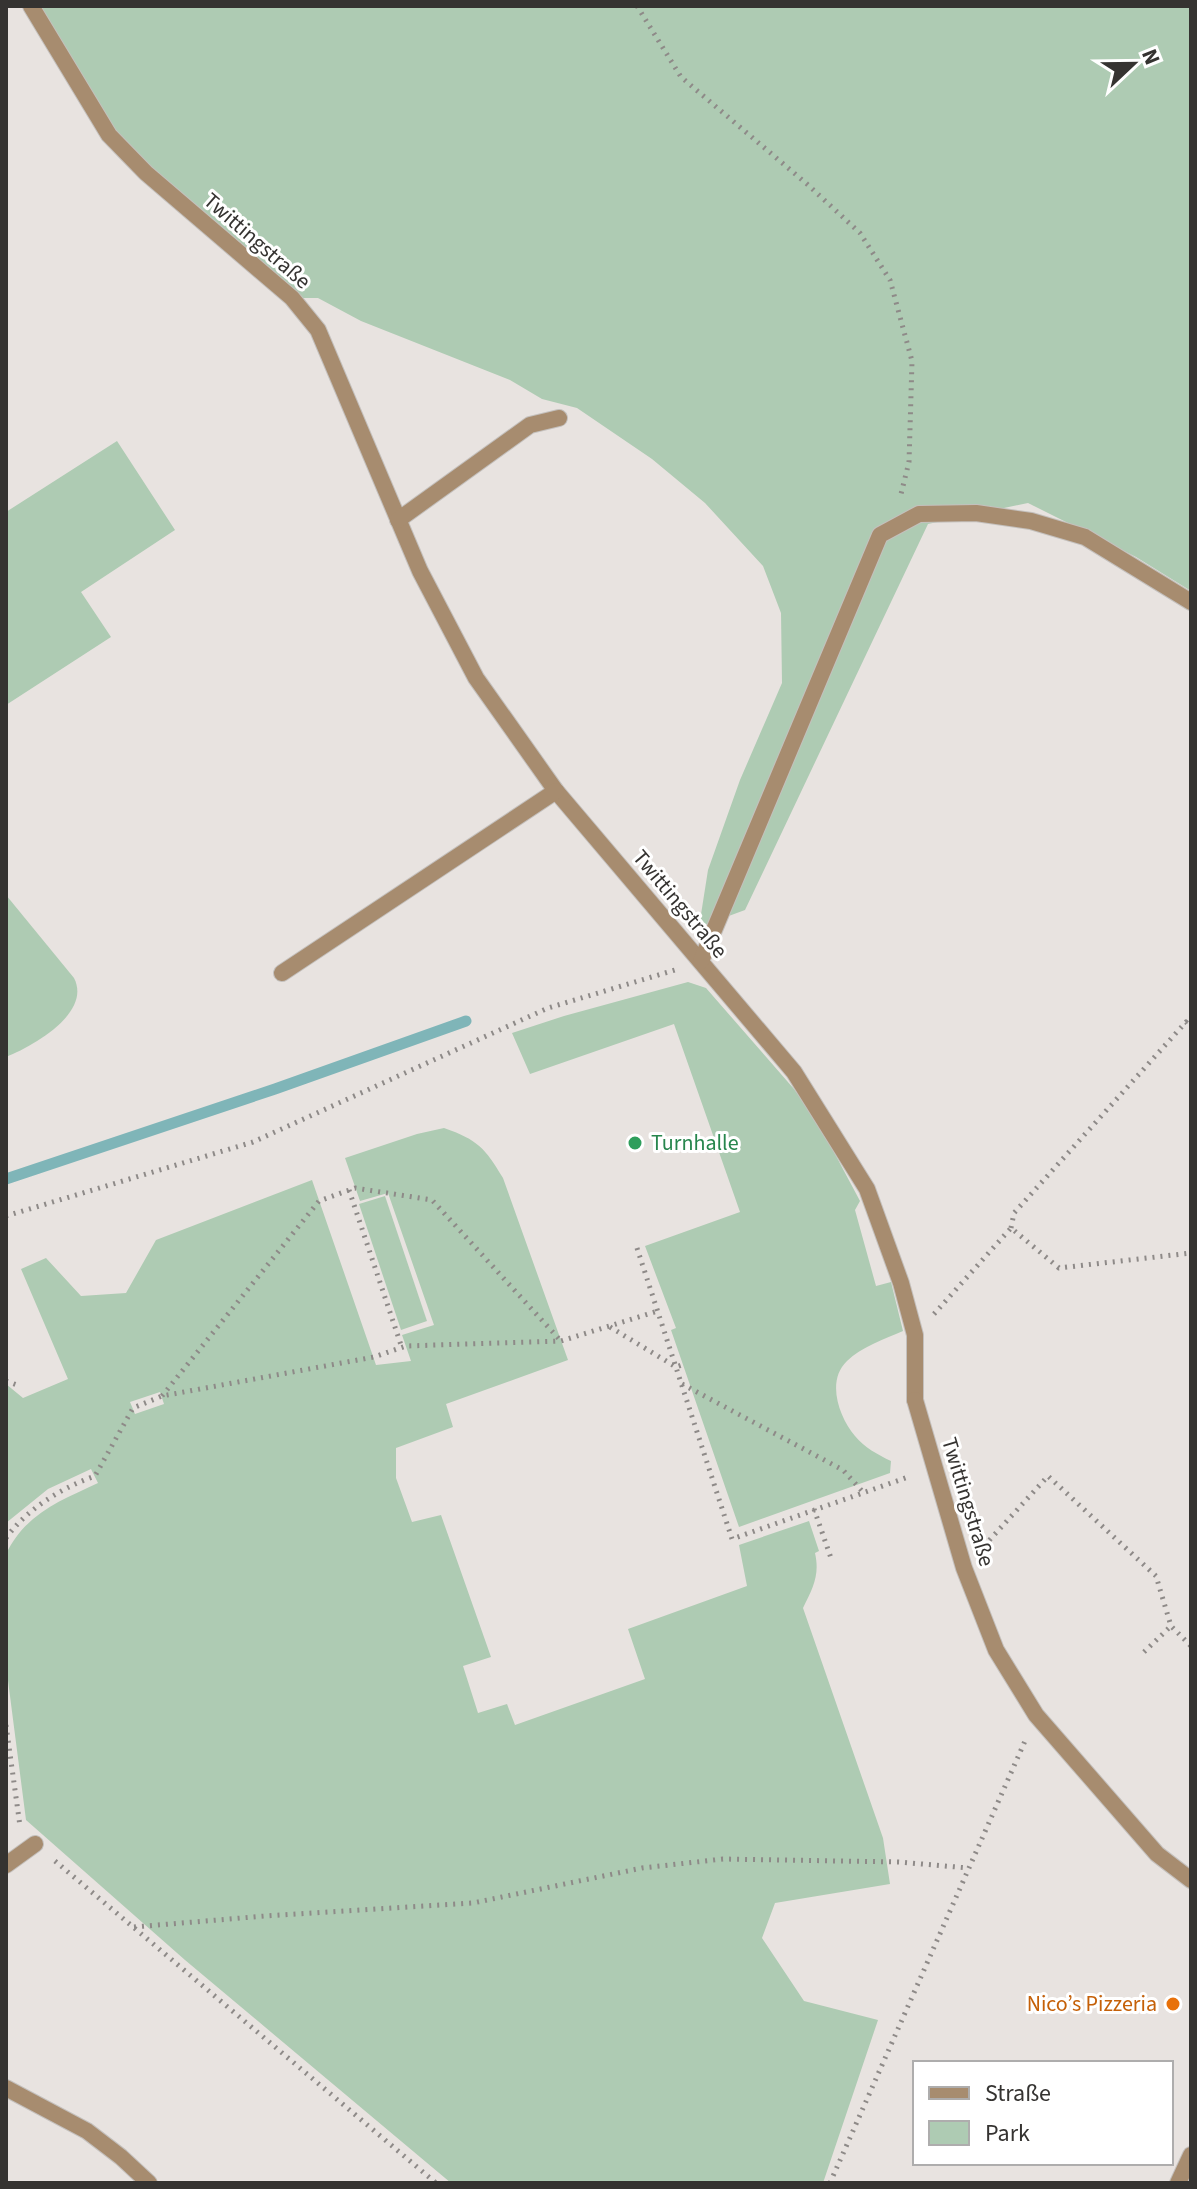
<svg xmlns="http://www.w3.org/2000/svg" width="1197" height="2189" font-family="'Source Sans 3',sans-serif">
	<rect width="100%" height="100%" fill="#e8e3e0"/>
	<g fill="#aecbb3" fill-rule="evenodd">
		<path d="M31 6H1191V591L1136 557 1028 503 928 524 745 910 699 927 708 870 740 780 782 683 781 613 763 566 705 503 652 459 577 408 542 399 510 380 361 321 318 298H292L109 135Z"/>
		<path d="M117 441 175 530 81 592 111 637 6 705V512Z"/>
		<path d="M6 895 74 978C92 1013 33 1046 6 1057Z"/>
		<path d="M688 982 706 988 794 1089 819 1124 860 1201 855 1210 876 1286 891 1282 903 1331C885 1339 861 1347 847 1361 826 1381 839 1417 855 1436 864 1447 878 1455 891 1461L890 1473 739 1527 671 1330 676 1328 645 1246 740 1212 674 1024 530 1074 512 1033 564 1016Z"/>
		<path d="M444 1128C478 1140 485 1148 503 1178L568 1360 446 1404 453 1427 396 1448V1478L412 1522 441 1515 491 1657 463 1666 478 1713 507 1704 515 1725 645 1679 628 1629 747 1586 739 1545 809 1521 819 1551 815 1553C820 1575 813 1588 803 1608L883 1838 890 1884 775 1903 762 1938 804 2001 878 2020 823 2183H451L185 1960 26 1820 6 1665V1554C26 1513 60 1501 98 1483L91 1469 48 1489 6 1523V1384L23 1398 68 1379 21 1269 46 1258 81 1296 126 1293 156 1240 312 1180 376 1365 411 1361 402 1335 434 1325 388 1193 360 1201 345 1158 417 1134ZM160 1392 164 1404 135 1414 130 1402Z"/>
		<path d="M385 1196 427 1321 401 1330 359 1204Z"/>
	</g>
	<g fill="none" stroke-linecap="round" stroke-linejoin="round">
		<path stroke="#7fb5b8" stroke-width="11" d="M6 1179 275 1089 466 1021"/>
		<defs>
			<g id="service">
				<path d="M31 6 109 135 146 173 292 298 318 330 420 571 476 678 556 791 794 1072 867 1189 901 1283 915 1335V1400"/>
				<path d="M398 520 530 425 559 418"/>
				<path d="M701 961 880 535 919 514 976 513 1031 521 1085 537 1191 602"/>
				<path d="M282 973 556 791"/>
				<path d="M6 1865 35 1844"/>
			</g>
			<g id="minor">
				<path d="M915 1400 964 1568 996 1650 1036 1715 1157 1854 1191 1880"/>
				<path d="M6 2088 87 2131 121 2157 149 2183"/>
				<path d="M1178 2183 1191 2155"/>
			</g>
		</defs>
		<use href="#service" stroke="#c4c0bd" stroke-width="18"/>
		<use href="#minor" stroke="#c4c0bd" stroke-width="18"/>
		<g stroke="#8e8a88" stroke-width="5" stroke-dasharray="2 6" stroke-linecap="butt">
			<path d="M637 6 681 77 807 184 860 233 890 280 912 361 909 462 901 494"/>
			<path d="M349 1190 402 1348"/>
			<path d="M6 1216 253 1142 548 1008 675 970"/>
			<path d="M1011 1228 1014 1213 1186 1022 1191 1027"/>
			<path d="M637 1248 732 1539 911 1476"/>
			<path d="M934 1314 1011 1228 1059 1268 1191 1253"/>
			<path d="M610 1327 676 1367 682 1365"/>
			<path d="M6 1381 17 1385"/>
			<path d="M682 1384 843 1470 862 1491"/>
			<path d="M162 1396 319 1201 355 1188 432 1200 560 1340"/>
			<path d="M814 1509 832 1561"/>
			<path d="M6 1538C27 1509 61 1488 95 1476L133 1408 162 1396 374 1357 406 1346 561 1341 658 1311"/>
			<path d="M984 1546 1048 1476 1156 1576 1171 1626 1191 1646"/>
			<path d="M1144 1652 1171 1626"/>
			<path d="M6 1725 20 1826"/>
			<path d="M55 1861 436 2183"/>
			<path d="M134 1927 265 1916 473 1903 642 1868 723 1859 899 1862 968 1868"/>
			<path d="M830 2183 1025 1741"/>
		</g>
		<use href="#service" stroke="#a78c6f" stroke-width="16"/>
		<use href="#minor" stroke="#a78c6f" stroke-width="16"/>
	</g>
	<circle fill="#2e9e5b" stroke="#fff" stroke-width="3" cx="635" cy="1143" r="8"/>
	<circle fill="#e8710a" stroke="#fff" stroke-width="3" cx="1173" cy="2004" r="8"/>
	<g text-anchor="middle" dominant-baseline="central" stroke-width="6" stroke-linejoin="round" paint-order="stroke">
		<g font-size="22" fill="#353331" stroke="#fff">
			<text transform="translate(257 241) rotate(41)">Twittingstraße</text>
			<text transform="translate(680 904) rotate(50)">Twittingstraße</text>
			<text transform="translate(968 1502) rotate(73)">Twittingstraße</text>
		</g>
		<g font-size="22" fill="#27864d" stroke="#fff" text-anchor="start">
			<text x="651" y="1143">Turnhalle</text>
		</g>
		<g font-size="22" fill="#c56008" stroke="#fff" text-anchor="end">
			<text x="1157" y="2004">Nico’s Pizzeria</text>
		</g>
	</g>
	<rect width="1197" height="2189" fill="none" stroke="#353331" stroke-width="16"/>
	<rect x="913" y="2061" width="260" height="104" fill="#ffffff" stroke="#aeadad" stroke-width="2"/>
	<rect x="929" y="2087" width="40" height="12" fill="#a78c6f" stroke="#aeadad" stroke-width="2"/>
	<text x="985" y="2101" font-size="24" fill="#353331">Straße</text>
	<rect x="929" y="2121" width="40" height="24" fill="#aecbb3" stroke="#aeadad" stroke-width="2"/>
	<text x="985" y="2141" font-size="24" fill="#353331">Park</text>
	<g transform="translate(1133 64) rotate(68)" stroke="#ffffff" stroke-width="6" paint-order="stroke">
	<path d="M0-6L14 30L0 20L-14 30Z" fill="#353331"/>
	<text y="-12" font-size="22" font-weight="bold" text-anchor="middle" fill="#353331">N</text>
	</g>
</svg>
